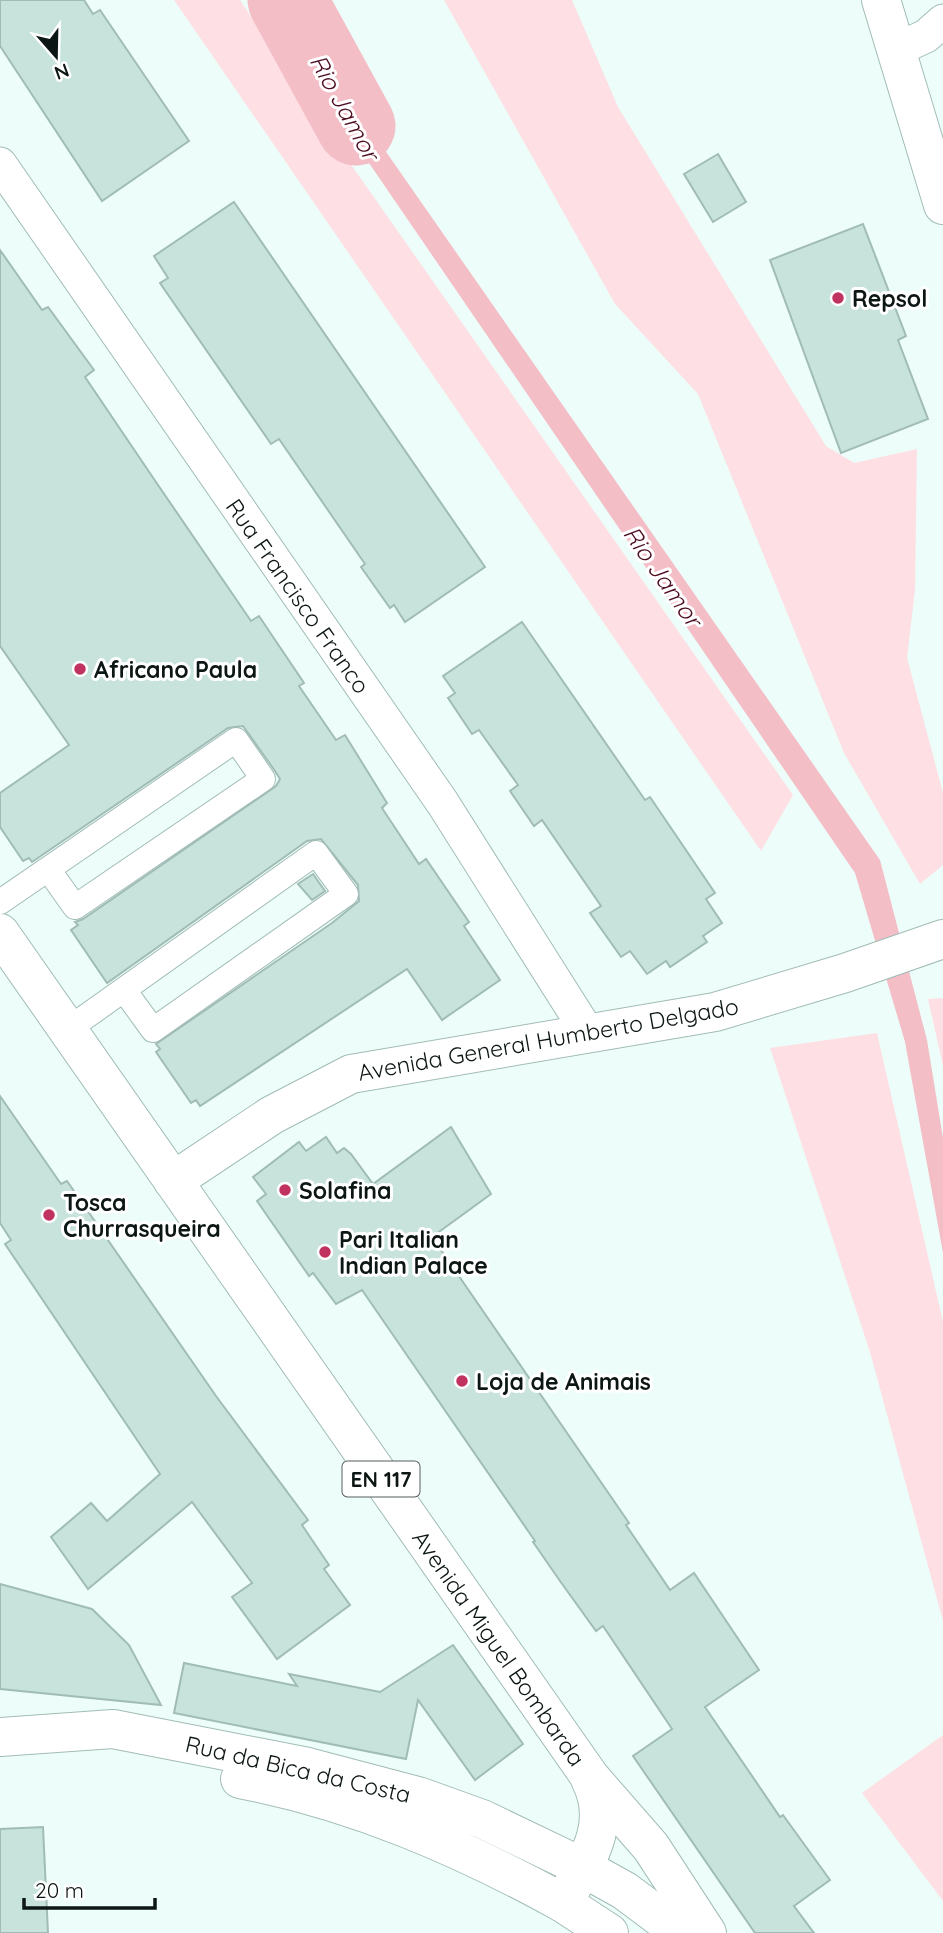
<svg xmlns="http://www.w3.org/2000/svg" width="943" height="1933" font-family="Quicksand,sans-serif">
	<rect width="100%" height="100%" fill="#edfefa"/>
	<g fill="#fddfe4">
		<path d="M174 0H240L310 106 793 795 761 851Z"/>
		<path d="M444 0H572L618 107 826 446 854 463 917 449 915 590 907 658 943 793V865L920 884 844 753 698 394 615 304Z"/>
		<path d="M943 998V1066L928 999Z"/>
		<path d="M877 1033 943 1322V1621L870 1352 770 1048Z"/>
		<path d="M943 1735V1901L862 1793Z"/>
	</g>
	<path fill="#f4bec7" d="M262 0H285L322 60 880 860 927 1040 943 1138V1253L905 1042 855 873 306 71Z"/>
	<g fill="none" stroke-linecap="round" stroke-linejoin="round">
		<path stroke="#f4bec7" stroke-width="79" d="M287 0 356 126"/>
	</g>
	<g fill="#c7e3dc" stroke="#a1bcb6" stroke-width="2">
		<path d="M0 0H84L93 14 100 10 189 141 102 201 0 46Z"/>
		<path d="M718 154 746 202 713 222 684 174Z"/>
		<path d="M234 202 485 567 405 622 394 605 390 608 361 567 365 564 279 439 271 444 160 283 168 278 154 256Z"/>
		<path d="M863 224 906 336 898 340 928 419 841 453 770 260Z"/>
		<path d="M0 250 42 310 48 307 94 370 85 377 158 485 251 621 259 616 304 683 299 686 336 740 345 735 387 803 382 808 419 864 426 859 469 922 464 926 500 980 442 1020 407 969 200 1106 196 1100 191 1103 156 1052 160 1049 156 1044 332 923 359 901 358 885 321 839 307 841 107 983 71 930 78 925 75 922 83 919 276 786 280 779 275 771 243 726 228 728 32 862 29 858 23 861 0 827V793L69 745 0 646Z"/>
		<path d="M522 622 645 800 650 797 715 893 706 899 722 923 703 936 707 942 670 967 666 961 647 974 630 951 621 957 590 913 601 906 542 820 534 826 510 791 518 785 479 730 472 734 448 698 455 693 443 676Z"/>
		<path d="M313 874 325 891 312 900 298 884Z"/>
		<path d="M0 1096 61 1184 67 1181 216 1396 308 1520 302 1525 329 1565 324 1569 350 1605 277 1659 232 1597 252 1583 192 1502 88 1589 51 1537 91 1503 107 1521 160 1474 5 1244 11 1240 0 1223Z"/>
		<path d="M451 1127 491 1194 432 1237 629 1523 626 1525 670 1590 694 1573 759 1670 705 1707 780 1817 783 1815 830 1880 794 1906 814 1933H755L633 1756 672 1729 603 1626 596 1631 560 1581 533 1542 535 1541 362 1290 336 1304 313 1273 309 1276 257 1201 266 1194 253 1177 299 1142 306 1151 326 1137 337 1153 344 1148 351 1154 373 1184Z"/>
		<path d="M0 1584 92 1609 129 1645 161 1705 0 1689Z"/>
		<path d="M453 1645 523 1744 475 1780 418 1700 406 1759 174 1713 184 1663 297 1686 289 1674 380 1692Z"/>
		<path d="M43 1827 48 1933H0V1829Z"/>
	</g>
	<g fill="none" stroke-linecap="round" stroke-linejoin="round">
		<defs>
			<g id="pedestrian">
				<path d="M0 902 236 740 263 779 75 907 48 869"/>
				<path d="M67 1030 316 853 346 894 153 1030 124 990"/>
			</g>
			<g id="minor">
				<path d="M898 49 926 36 943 21"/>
				<path d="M0 164 442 802 588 1033"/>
			</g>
			<g id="tertiary">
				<path d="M881 0 943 205"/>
				<path d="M173 1181 272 1115 351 1074 715 1012 845 973 943 939"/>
				<path d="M0 1737 113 1729 308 1767 418 1796 482 1819 582 1867"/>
				<path d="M240 1779C355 1801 461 1847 563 1903"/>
			</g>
			<g id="primary">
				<path d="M0 933 590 1777 651 1847 707 1933"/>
				<path d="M590 1779C614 1826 585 1862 563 1903L609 1933"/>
				<path d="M582 1867 625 1891 681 1933"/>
			</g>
		</defs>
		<use href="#pedestrian" stroke="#a1bcb6" stroke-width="26"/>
		<use href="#minor" stroke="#a1bcb6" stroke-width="35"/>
		<use href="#tertiary" stroke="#a1bcb6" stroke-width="40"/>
		<use href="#primary" stroke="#a1bcb6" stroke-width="40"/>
		<use href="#pedestrian" stroke="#fff" stroke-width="24"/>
		<use href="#minor" stroke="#fff" stroke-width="33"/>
		<use href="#tertiary" stroke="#fff" stroke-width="38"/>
		<use href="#primary" stroke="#fff" stroke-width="38"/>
	</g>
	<g fill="#c0325f" stroke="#fff" stroke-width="2.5">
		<circle cx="838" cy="298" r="7"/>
		<circle cx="80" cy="669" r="7"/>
		<circle cx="285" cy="1190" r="7"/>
		<circle cx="49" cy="1215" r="7"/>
		<circle cx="325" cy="1252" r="7"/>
		<circle cx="462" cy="1381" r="7"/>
	</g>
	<g text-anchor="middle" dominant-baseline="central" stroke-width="6" stroke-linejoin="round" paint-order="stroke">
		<rect fill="#fff" stroke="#555c5a" stroke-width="2" x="342.5" y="1461.5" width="77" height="35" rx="5"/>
		<g font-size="21" font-weight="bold" fill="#0c1614">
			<text x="381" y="1479">EN 117</text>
		</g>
		<g font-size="23" font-weight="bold" fill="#0c1614" stroke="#fff" text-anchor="start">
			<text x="852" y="298">Repsol</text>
			<text x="94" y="669">Africano Paula</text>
			<text x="299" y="1190">Solafina</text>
			<text x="63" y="1202">Tosca<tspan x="63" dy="26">Churrasqueira</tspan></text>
			<text x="339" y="1239">Pari Italian<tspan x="339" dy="26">Indian Palace</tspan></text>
			<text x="476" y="1381">Loja de Animais</text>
		</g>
		<g font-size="23" fill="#0c1614" stroke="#fff">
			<text transform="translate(298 596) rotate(55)">Rua Francisco Franco</text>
			<text transform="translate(548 1039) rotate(-10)">Avenida General Humberto Delgado</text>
			<text transform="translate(499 1648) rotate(55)">Avenida Miguel Bombarda</text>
			<text transform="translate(298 1769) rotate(13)">Rua da Bica da Costa</text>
		</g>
		<g font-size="24" font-style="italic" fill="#4d0e22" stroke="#fff">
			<text transform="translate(345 107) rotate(61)">Rio Jamor</text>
			<text transform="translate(663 576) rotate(55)">Rio Jamor</text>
		</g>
	</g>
	<g transform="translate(56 56) rotate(160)" stroke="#ffffff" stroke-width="5" paint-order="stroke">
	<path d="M0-5L12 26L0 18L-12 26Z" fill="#0c1614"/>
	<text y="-10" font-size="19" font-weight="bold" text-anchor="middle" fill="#0c1614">N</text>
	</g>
	<path d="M24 1898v10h131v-10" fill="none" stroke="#0c1614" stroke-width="3.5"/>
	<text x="35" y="1898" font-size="21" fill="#0c1614" stroke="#ffffff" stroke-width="5" paint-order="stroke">20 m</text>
</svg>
